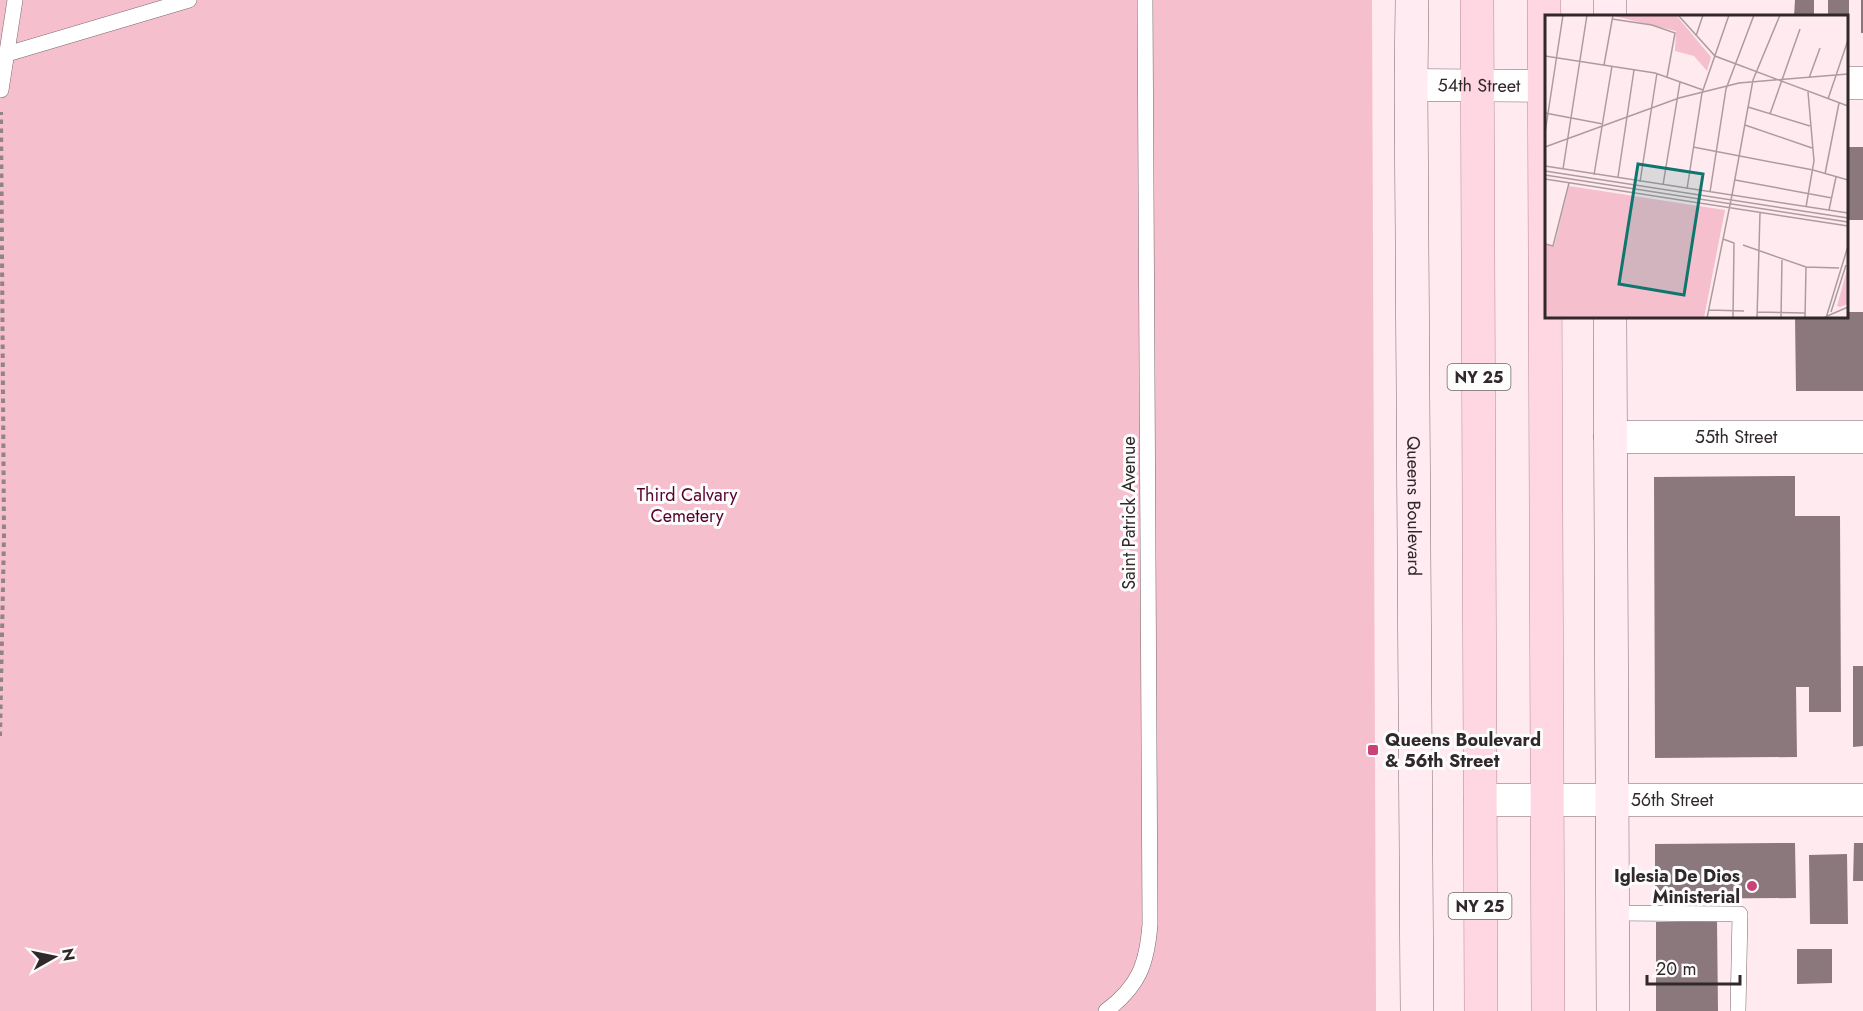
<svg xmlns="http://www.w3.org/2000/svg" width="1863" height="1011" font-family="Jost,sans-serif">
	<rect width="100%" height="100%" fill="#ffeaef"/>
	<path fill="#f5bfce" d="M0 0H1372L1376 1011H0Z"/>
	<g fill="#8a787d">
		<path d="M1795 0H1814V16H1794Z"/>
		<path d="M1828 0H1849V32H1846V16H1828Z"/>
		<rect x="1861" y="0" width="2" height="33"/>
		<rect x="1846" y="147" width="17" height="73"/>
		<path d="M1846 312H1863V391H1796L1795 316H1846Z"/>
		<path d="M1795 476V516H1840L1841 712H1809V687H1796L1797 757 1655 758 1654 477Z"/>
		<path d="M1853 666H1863V746L1853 747Z"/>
		<path d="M1795 843 1796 898 1655 899V844Z"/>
		<path d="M1854 843H1863V881H1853Z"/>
		<path d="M1847 854 1848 924H1810L1809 855Z"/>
		<path d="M1717 921 1718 1011H1656V922Z"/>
		<path d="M1797 949H1832V983L1797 984Z"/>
	</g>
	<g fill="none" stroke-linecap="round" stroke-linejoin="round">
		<defs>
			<g id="lane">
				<path d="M0 56 189 0"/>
				<path d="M1 90 15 0"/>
				<path d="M1613 913 1740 914 1738 1011"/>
				<path d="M1106 1011C1139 986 1147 964 1150 924L1145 0"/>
			</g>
			<g id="street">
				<path d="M1846 83H1863"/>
				<path id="s1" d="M1411 85 1546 86"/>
				<path id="s2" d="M1610 437H1863"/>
				<path id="s3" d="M1480 800H1863"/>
			</g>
			<g id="secondary">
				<path id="s4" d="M1412 0 1411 85 1417 1011"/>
				<path d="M1610 16V0"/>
				<path d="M1610 316 1613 1011"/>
			</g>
			<g id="primary">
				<path d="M1477 0 1481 1011"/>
				<path d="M1544 0 1548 1011"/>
			</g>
		</defs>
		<use href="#lane" stroke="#79676c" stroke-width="16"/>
		<use href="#street" stroke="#79676c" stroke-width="33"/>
		<use href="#secondary" stroke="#79676c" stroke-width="34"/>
		<use href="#primary" stroke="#b68895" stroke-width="34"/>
		<path stroke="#918386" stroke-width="4" stroke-dasharray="4.5 4.5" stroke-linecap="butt" d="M0 736 4 536 1 112"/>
		<use href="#lane" stroke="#fff" stroke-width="15"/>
		<use href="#street" stroke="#fff" stroke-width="32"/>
		<use href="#secondary" stroke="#ffebf1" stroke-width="33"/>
		<use href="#primary" stroke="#fed7e2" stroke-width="33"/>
	</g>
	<g fill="#cb4178" stroke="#fdfdfd" stroke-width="2">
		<rect x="1367" y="744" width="12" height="12" rx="3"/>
		<circle cx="1752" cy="886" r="6"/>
	</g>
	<g text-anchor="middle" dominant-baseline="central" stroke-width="6" stroke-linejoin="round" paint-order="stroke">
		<g fill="#fdfdfd" stroke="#6e6869" stroke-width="1.5">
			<rect x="1447.5" y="364" width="63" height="26" rx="4.5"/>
			<rect x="1448.5" y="893" width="63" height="26" rx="4.5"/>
		</g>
		<g font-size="16" font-weight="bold" fill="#30282a">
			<text x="1479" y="377">NY 25</text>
			<text x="1480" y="906">NY 25</text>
		</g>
		<g font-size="18" fill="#30282a" stroke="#fdfdfd">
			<text stroke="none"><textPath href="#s1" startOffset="68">54th Street</textPath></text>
			<text stroke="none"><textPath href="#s2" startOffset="126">55th Street</textPath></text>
			<text stroke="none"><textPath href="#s4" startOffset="506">Queens Boulevard</textPath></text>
			<text transform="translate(1129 513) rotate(-90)">Saint Patrick Avenue</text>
			<text stroke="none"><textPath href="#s3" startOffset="192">56th Street</textPath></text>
		</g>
		<g font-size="18" fill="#58002b" stroke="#fdfdfd">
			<text x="687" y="495">Third Calvary<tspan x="687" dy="21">Cemetery</tspan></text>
		</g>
		<g font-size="18" font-weight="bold" fill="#30282a" stroke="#fdfdfd" text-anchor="start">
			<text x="1385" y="740">Queens Boulevard<tspan x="1385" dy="21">&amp; 56th Street</tspan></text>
			<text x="1740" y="876" text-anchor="end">Iglesia De Dios<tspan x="1740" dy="21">Ministerial</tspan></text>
		</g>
	</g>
	<g transform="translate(1545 15)">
		<rect width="303" height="303" fill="#ffeaef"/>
		<path d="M131 0 166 42 162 56 149 41 130 36 131 16 69 1ZM24 171 180 195 159 303H0V230L9 232ZM303 251V289L295 292 292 291Z" fill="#f5bfce"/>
		<path fill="none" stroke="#ac9ca0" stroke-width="1.5" d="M133 0 170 41 303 91M67 4 107 10 130 18 122 62M151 21 158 0M0 41 110 58 158 75M59 50 68 0M264 63 275 33M283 84 303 25M203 92 265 111M0 98 58 109M225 99 255 14M200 110 267 133M0 118 18 0M0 132 134 83 194 68 303 59M148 132 268 155 303 165M0 151 303 198M18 154 42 0M0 156 303 203M280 159 294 88M0 160 303 207M49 160 67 51M73 162 89 55M0 164 303 211M190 165 287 183M95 167 112 58M118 170 135 67M142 174 157 78 184 0M165 177 181 74 209 0M187 180 208 65 235 0M261 192 269 146 263 77M284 195 291 162M178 224 189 228 188 303M0 229 8 231 24 168M198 230 261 252 294 253M164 295 199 296M212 297 260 298M286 297 301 250M280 302 303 292M162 303 187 180M212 303 215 198M236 303 237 243M260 303 261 252M281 303 303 231"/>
		<path fill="#0f766e" fill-opacity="0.15" stroke="#0f766e" stroke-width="3" d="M93 149 158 159 139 280 74 269Z"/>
		<rect width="303" height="303" fill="none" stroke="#30282a" stroke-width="3"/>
	</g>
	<g transform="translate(54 957) rotate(81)" stroke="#fdfdfd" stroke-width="4.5" paint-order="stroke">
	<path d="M0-4.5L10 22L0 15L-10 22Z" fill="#30282a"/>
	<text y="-9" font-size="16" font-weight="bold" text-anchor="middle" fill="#30282a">N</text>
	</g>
	<path d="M1647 975v9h93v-9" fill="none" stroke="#30282a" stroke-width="3"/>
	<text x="1656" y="975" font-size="18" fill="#30282a" stroke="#fdfdfd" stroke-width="4.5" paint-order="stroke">20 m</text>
</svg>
